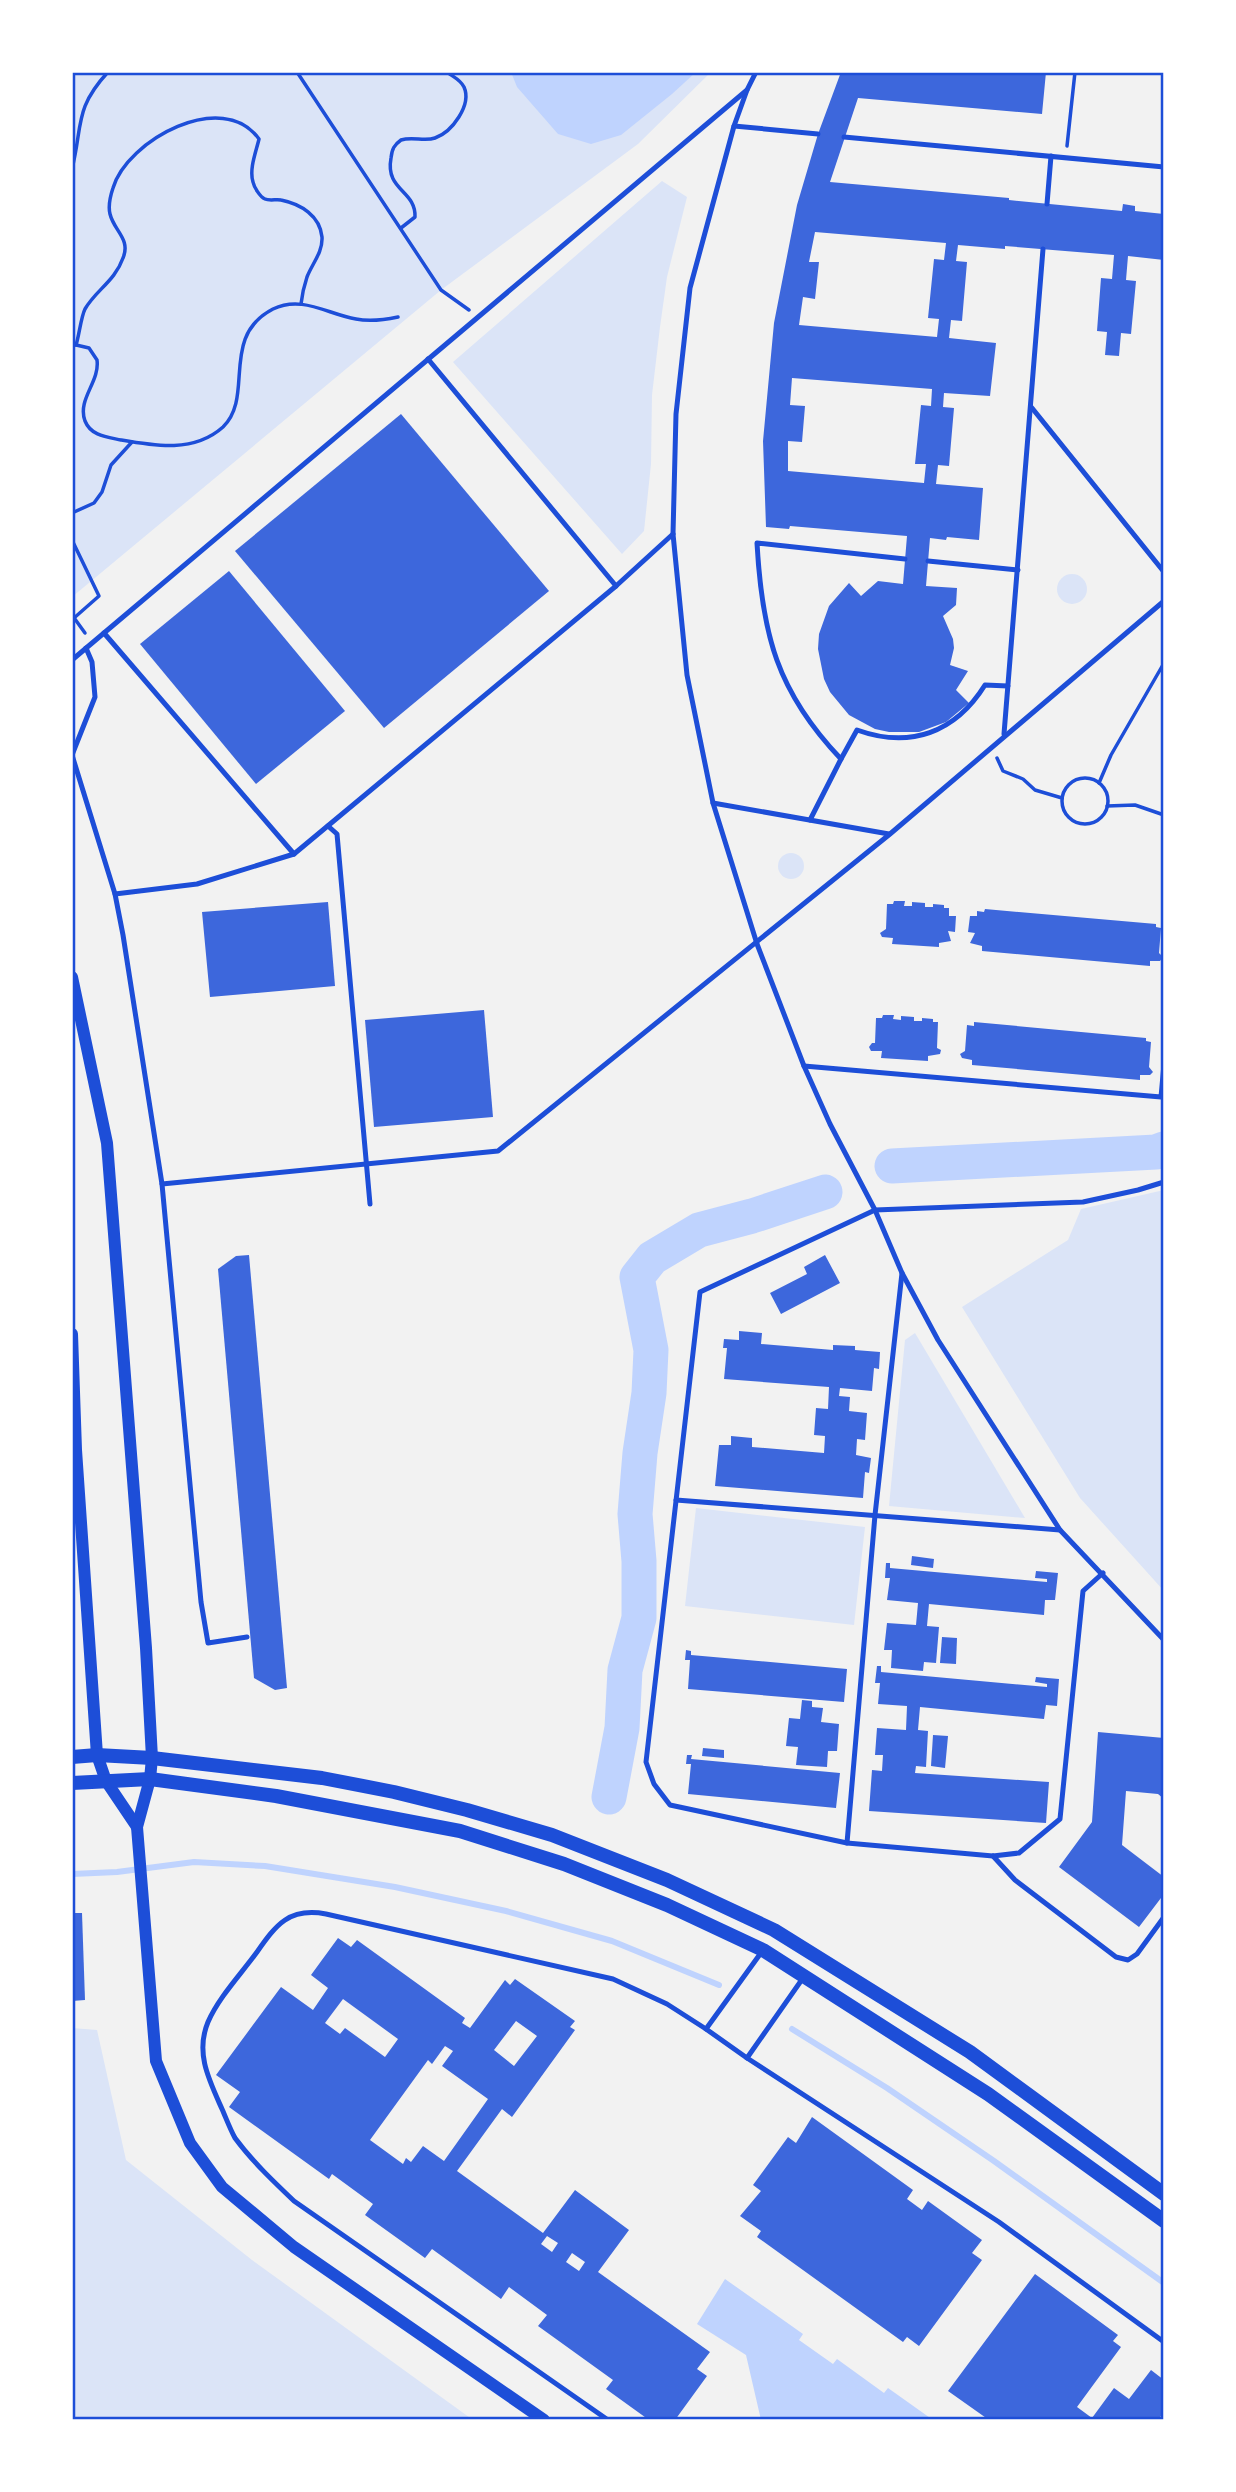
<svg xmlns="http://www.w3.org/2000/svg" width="1236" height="2492" font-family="'Zilla Slab',serif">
	<rect width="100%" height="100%" fill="#f2f2f2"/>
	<g fill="#dbe4f7">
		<path d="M72 72H711L638 144 441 290 72 597Z"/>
		<path d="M662 181 687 197 667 277 660 327 652 395 651 464 644 531 622 554 453 362Z"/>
		<circle cx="1072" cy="589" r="15"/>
		<circle cx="791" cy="866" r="13"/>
		<path d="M1164 1190V1591L1080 1498 962 1307 1068 1240 1081 1209Z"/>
		<path d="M915 1333 1025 1518 889 1506 905 1340Z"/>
		<path d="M696 1508 865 1527 854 1625 685 1606Z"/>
		<path d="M72 2028 97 2030 126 2160 252 2260 473 2420H72Z"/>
	</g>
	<g fill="#bfd3fe">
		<path d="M511 72H696L672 94 621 135 591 144 558 134 517 87Z"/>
		<path d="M725 2279 803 2334 799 2340 833 2364 837 2359 884 2393 888 2388 933 2420H761L746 2355 697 2324Z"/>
	</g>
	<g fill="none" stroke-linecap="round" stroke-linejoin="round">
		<g stroke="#bfd3fe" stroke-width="6">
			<path d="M72 1874 117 1872 194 1862 265 1866 395 1887 506 1911 612 1941 719 1985"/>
			<path d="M792 2029 887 2088 994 2161 1164 2283"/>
		</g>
		<g stroke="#bfd3fe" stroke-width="35">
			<path d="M892 1166 1156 1152 1164 1149"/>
			<path d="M609 1797 622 1728 625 1670 639 1618V1561L635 1514 640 1453 649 1393 651 1350 637 1277 652 1258 699 1230 752 1216 825 1192"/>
		</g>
	</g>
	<g fill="#3d67dc" fill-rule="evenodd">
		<path d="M841 72H1046L1042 114 858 98 830 182 1009 198V200L1122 211 1123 204 1135 206V211L1164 214V260L1128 256 1126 280 1136 281 1131 334 1121 333 1119 356 1105 355 1107 332 1097 331 1101 278 1112 279 1114 255 1005 246V249L958 245 956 261 967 262 962 321 951 320 949 338 996 343 990 396 944 393 943 407 954 408 949 466 938 465 936 484 983 488 979 540 947 537 946 540 930 538 926 586 957 588 956 605 943 616 953 639 954 648 950 665 968 671 956 690 969 703 946 722 919 732H889L875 729 849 715 830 692 824 679 818 649 819 634 829 606 849 583 861 596 878 581 903 584 907 536 790 526 789 529 766 527 763 441 774 323 797 205 818 134ZM815 232 946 243 944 260 934 259 928 318 939 319 937 337 799 325 803 297 815 299 819 262H809ZM792 378 932 389 931 406 921 405 915 464H926L924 483 788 471V441L802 442 805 406 790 405Z"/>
		<path d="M401 414 549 591 384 728 235 551Z"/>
		<path d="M229 571 345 711 256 784 140 644Z"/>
		<path d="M894 901H905L904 906H912V902L925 903V907H933V904L944 905V908H949V916H956L955 932 948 931 951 941 939 943V947L892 944 893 938 882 937 880 933 886 929 887 904H893Z"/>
		<path d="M328 902 335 986 210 997 202 912Z"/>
		<path d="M985 909 1156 924V927L1161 928 1159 953 1163 957 1160 961H1150V966L982 951V946L970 943 975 933 968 932 970 916H977V911L984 912Z"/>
		<path d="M484 1010 493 1117 374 1127 365 1020Z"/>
		<path d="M883 1015H894L893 1019 901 1020V1016L914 1017V1021H922V1018L933 1019V1022H938L937 1048 941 1050 940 1054 928 1056V1061L881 1058 882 1051H871L869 1047 872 1043H875L876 1018H882Z"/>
		<path d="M974 1022 1146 1038V1041L1151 1042 1149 1067 1153 1072 1150 1075H1140V1080L972 1065V1060L962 1058 960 1054 965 1051 967 1025 974 1026Z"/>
		<path d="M249 1255 287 1688 275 1690 254 1678 218 1269 236 1256Z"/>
		<path d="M825 1255 840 1283 781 1314 770 1293 807 1274 804 1267Z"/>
		<path d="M739 1331 762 1333 761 1344 833 1350V1345L855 1346V1350L880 1352 879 1369 874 1368 872 1391 840 1388 839 1396 850 1397 849 1411 867 1413 865 1440 857 1439 856 1455 871 1458 869 1473 865 1472 863 1498 715 1486 719 1445H731V1436L752 1438V1447L824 1453 825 1436 814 1435 816 1408 828 1409 829 1387 724 1379 727 1348H723L724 1339 739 1340Z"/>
		<path d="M912 1556 934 1559 933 1568 911 1565Z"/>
		<path d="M886 1563H890V1568L1047 1582V1579L1035 1578 1036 1571 1058 1573 1055 1600H1045L1044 1615 929 1604 927 1626 939 1627 936 1663 924 1662 923 1671 891 1668 892 1650H884L887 1623 916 1625 918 1603 887 1600 890 1578H885Z"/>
		<path d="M942 1637 957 1638 956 1664 940 1663Z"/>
		<path d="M686 1650 691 1651V1655L847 1669 844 1702 688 1689 690 1660H685Z"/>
		<path d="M877 1666H881V1672L1047 1687V1684L1035 1682 1036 1677 1059 1679 1057 1706 1046 1705 1044 1719 920 1707 918 1730 928 1731 926 1767 916 1766 915 1773 1049 1782 1046 1823 869 1811 872 1770 882 1771 883 1755H875L877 1728 906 1730 907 1706 878 1704 880 1683H875Z"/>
		<path d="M802 1700 812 1701V1707L823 1708 821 1722 839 1724 837 1751H828L827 1767 796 1765 798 1747 786 1746 789 1718 800 1719Z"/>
		<path d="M1098 1732 1164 1738V1799L1158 1794 1126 1791 1122 1845 1164 1877V1894L1139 1927 1059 1867 1092 1822Z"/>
		<path d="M933 1735 948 1736 945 1768 931 1766Z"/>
		<path d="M703 1748 724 1750V1758L702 1756Z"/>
		<path d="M687 1755H692L691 1759 840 1773 836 1808 688 1794 691 1764H686Z"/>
		<path d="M72 1913H82L85 2000 72 2001Z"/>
		<path d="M338 1938 351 1947 357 1940 465 2018 462 2023 470 2028 505 1980 510 1985 515 1979 575 2021 570 2027 575 2030 512 2117 502 2109 457 2171 543 2233 575 2190 629 2230 598 2272 710 2352 697 2369 707 2376 675 2420H649L606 2389 613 2380 538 2326 547 2315 509 2287 501 2299 432 2249 425 2258 365 2215 373 2204 332 2174 329 2179 229 2107 240 2092 216 2075 281 1987 313 2010 328 1988 311 1975ZM343 1999 398 2039 385 2057 345 2028 340 2034 325 2023ZM516 2021 537 2036 514 2066 494 2050ZM445 2046 453 2051 442 2066 488 2099 444 2161 423 2146 411 2162 406 2158 403 2164 370 2140 428 2060 432 2064ZM547 2236 558 2243 552 2252 541 2244ZM572 2253 585 2262 579 2271 566 2262Z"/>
		<path d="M812 2117 913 2190 907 2199 922 2210 928 2201 982 2240 972 2253 982 2260 919 2346 907 2337 903 2342 757 2237 761 2231 740 2216 761 2191 753 2185 788 2137 796 2143Z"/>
		<path d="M1035 2274 1118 2335 1113 2341 1121 2347 1077 2407 1092 2418 1114 2388 1129 2399 1151 2370 1164 2380V2412L1158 2420H989L948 2391Z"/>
	</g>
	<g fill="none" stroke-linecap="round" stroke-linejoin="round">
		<g stroke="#1d4ed8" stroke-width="3.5">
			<path d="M297 72 441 290 469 310"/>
			<path d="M1067 146 1075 72"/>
			<path d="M72 169C83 125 74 109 108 72"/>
			<path d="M401 228 415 217C416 190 385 191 391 158 392 149 394 145 401 140 413 136 424 142 435 138 452 132 472 105 464 87 460 79 453 77 447 72"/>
			<path d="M72 344 89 348 97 360C100 382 77 399 85 421 91 436 107 437 121 440 155 446 194 453 223 427 255 396 219 337 273 309 302 295 327 314 356 319 370 322 384 320 398 317"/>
			<path d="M76 345C79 336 81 317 85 309 96 290 115 281 123 258 131 239 114 231 110 214 108 206 110 197 113 188 127 140 223 88 259 139 256 152 249 169 253 182 254 187 260 197 265 199 269 201 277 199 281 200 301 204 320 216 322 237 323 252 312 264 307 277 304 286 302 295 301 304"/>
			<path d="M72 513 94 503 102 492 111 465 132 442"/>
			<path d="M72 540 99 596 74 618"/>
			<path d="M72 615 85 633"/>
			<path d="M997 758 1003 771 1023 779 1035 790 1062 798"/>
			<circle cx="1085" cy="801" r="23"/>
			<path d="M1099 783 1111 755 1164 663"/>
			<path d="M1107 806 1135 805 1164 815"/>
		</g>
		<g stroke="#1d4ed8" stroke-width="5">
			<path d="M747 90 734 126 690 288 676 414 673 534 687 675 713 803 757 944 804 1066 830 1124 875 1210 902 1273 938 1340 1060 1530 1164 1640"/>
			<path d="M734 126 818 134"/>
			<path d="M844 137 1164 167"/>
			<path d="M1047 204 1051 156"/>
			<path d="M428 359 616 586"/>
			<path d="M1032 408 1164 572"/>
			<path d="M905 559 757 543C762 634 777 692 841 759L857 730C910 749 955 733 985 685L1008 686"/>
			<path d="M928 561 1018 570"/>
			<path d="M104 633 294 854"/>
			<path d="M86 648 92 662 95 697 72 755 115 894 123 935 162 1184 201 1602 208 1643 247 1637"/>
			<path d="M72 660 747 90 756 72"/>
			<path d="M1004 734 1043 249"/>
			<path d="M713 803 889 834"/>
			<path d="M810 820 841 759"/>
			<path d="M328 826 337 834 370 1204"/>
			<path d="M115 894 197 884 294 854 616 586 673 534"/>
			<path d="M804 1066 1161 1097 1164 1064"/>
			<path d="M162 1184 498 1151 890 834 1164 601"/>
			<path d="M676 1500 1060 1530"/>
			<path d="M1103 1573 1083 1591 1060 1819 1019 1853 993 1856 847 1843 670 1805 654 1784 646 1762 700 1292 875 1210 1083 1202 1138 1190 1164 1182"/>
			<path d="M847 1843 875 1515 902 1273"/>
			<path d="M993 1856 1015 1880 1116 1957 1128 1960 1137 1954 1164 1917"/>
			<path d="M763 1950 706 2029 747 2058 803 1978"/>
			<path d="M747 2058 999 2222 1164 2342"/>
			<path d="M608 2420 294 2201C273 2181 252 2161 235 2138 230 2129 226 2118 222 2109 209 2080 195 2053 208 2022 219 1997 241 1974 257 1952 276 1925 289 1907 326 1914L613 1979 667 2004 706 2029"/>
		</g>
		<g stroke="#1d4ed8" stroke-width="12">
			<path d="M72 977 107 1143 146 1648 152 1758 150 1779 137 1827 156 2061 190 2143 222 2187 294 2247 544 2420"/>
			<path d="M72 1334 76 1450 97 1755 106 1781 137 1827"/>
		</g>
		<g stroke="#1d4ed8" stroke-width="14">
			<path d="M72 1757 97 1755 152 1758 322 1778 394 1792 467 1810 552 1835 667 1880 774 1930 970 2052 1164 2194"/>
			<path d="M72 1783 150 1779 276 1796 460 1831 564 1864 667 1905 763 1950 988 2094 1164 2221"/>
		</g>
	</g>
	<rect width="1236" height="2492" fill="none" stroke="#ffffff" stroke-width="147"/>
	<rect x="74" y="74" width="1088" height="2344" fill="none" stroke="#1d4ed8" stroke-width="2.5"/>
</svg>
